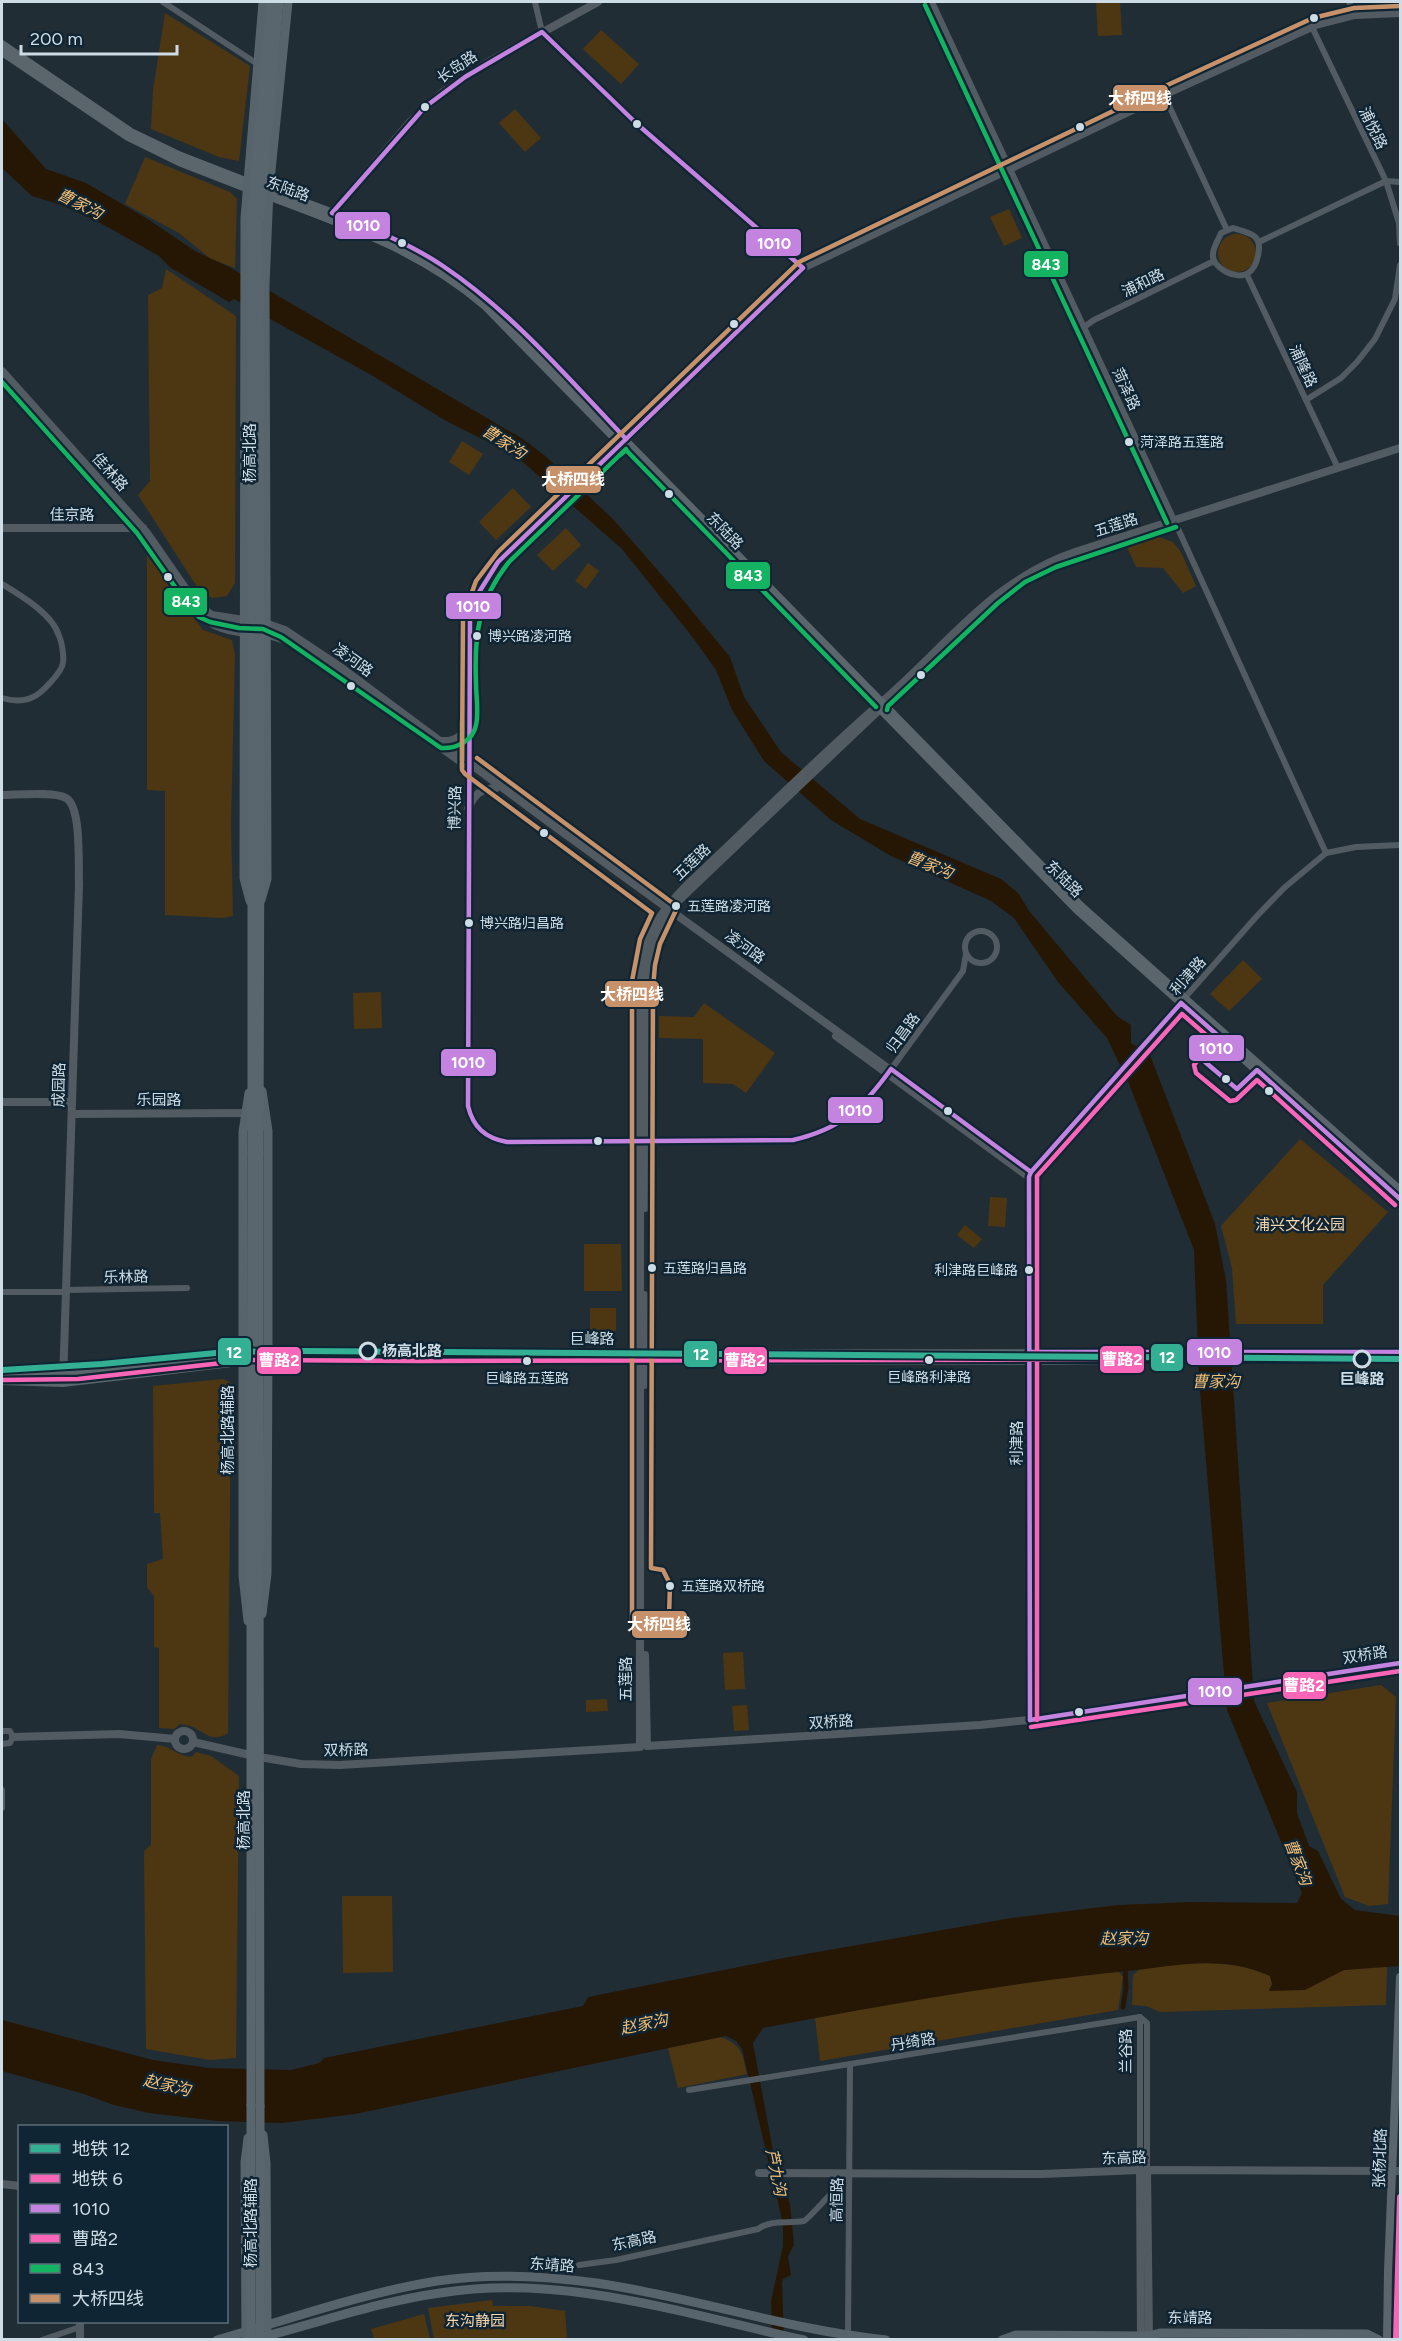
<svg xmlns="http://www.w3.org/2000/svg" width="1402" height="2341" font-family="Figtree,'Noto Sans SC',sans-serif">
	<rect width="100%" height="100%" fill="#212d35"/>
	<g fill="#4d3712">
		<path d="M1096 2H1120L1122 35 1098 36Z"/>
		<path d="M165 13 250 66 239 161 219 157 151 129 153 90Z"/>
		<path d="M601 30 639 64 621 84 583 49Z"/>
		<path d="M515 109 541 138 525 152 499 123Z"/>
		<path d="M145 157 230 192 237 199 235 268 211 259 179 233 125 204Z"/>
		<path d="M1009 209 1022 238 1004 246 990 217Z"/>
		<circle cx="1237" cy="253" r="19"/>
		<path d="M166 269 236 316 235 565V583L227 596 213 598 201 593 138 495 150 481 148 295 162 288Z"/>
		<path d="M462 441 483 454 469 475 449 462Z"/>
		<path d="M513 488 531 507 496 540 479 522Z"/>
		<path d="M566 528 581 545 553 571 537 555Z"/>
		<path d="M1159 537 1173 542 1181 552 1196 586 1183 593 1163 568 1136 567 1127 547Z"/>
		<path d="M147 547 173 590 203 630 232 640 235 654 231 824 233 916 222 918 165 915V791L147 790Z"/>
		<path d="M588 563 599 571 586 589 575 581Z"/>
		<path d="M1243 960 1262 979 1229 1011 1210 994Z"/>
		<path d="M381 992 382 1028 354 1029 353 993Z"/>
		<path d="M704 1003 775 1053 746 1093 733 1084 703 1083V1039L659 1038V1016L694 1017Z"/>
		<path d="M1300 1139 1388 1212 1323 1285V1324H1236L1232 1268 1221 1226Z"/>
		<path d="M990 1197 1007 1198 1005 1227 988 1226Z"/>
		<path d="M965 1225 982 1239 974 1248 957 1235Z"/>
		<path d="M584 1244H621L622 1291H584Z"/>
		<rect x="590" y="1308" width="26" height="23"/>
		<path d="M223 1379 231 1383 228 1733C214 1742 207 1735 195 1728 191 1725 185 1725 180 1724L174 1729 159 1728V1648L154 1647V1596L147 1587V1564L163 1559 160 1513H154L153 1386Z"/>
		<path d="M743 1652 745 1689 725 1690 723 1653Z"/>
		<path d="M1381 1685 1396 1697 1388 1904 1369 1906 1345 1897 1267 1703Z"/>
		<path d="M607 1699 608 1711 586 1712V1700Z"/>
		<path d="M747 1705 749 1730 734 1731 732 1706Z"/>
		<path d="M157 1745C172 1746 176 1756 192 1757L196 1752 211 1756 239 1776 236 2058 210 2060 146 2049 144 1851 151 1845V1759Z"/>
		<path d="M342 1896H392L393 1972 343 1973Z"/>
		<path d="M1190 1963C1220 1963 1242 1963 1270 1976L1272 1984 1269 1990 1344 1970 1387 1966 1386 2005 1160 2012 1146 2006 1132 2005 1133 1975 1140 1969Z"/>
		<path d="M1118 1971 1123 1977 1118 2010 820 2061 815 2018C915 1998 1016 1982 1118 1971Z"/>
		<path d="M720 2037C742 2044 742 2054 747 2074L678 2088 668 2048Z"/>
		<path d="M492 2300 493 2306H530L565 2311 567 2339H434L428 2308Z"/>
		<path d="M424 2314 430 2339H374L371 2329Z"/>
	</g>
	<path fill="#261705" d="M2 119 46 169 86 183 146 218 195 251 229 267 523 439 544 455 612 518 669 583 730 657 744 697 781 752 860 819 1001 879 1018 893 1030 912 1117 1016 1131 1025V1043L1150 1055 1215 1224 1226 1280 1254 1701 1297 1792V1813L1309 1846 1318 1851 1341 1899 1355 1910 1400 1916V1966L1344 1970 1305 1990 1269 1991 1272 1984 1270 1976C1222 1954 1177 1966 1127 1971 1005 1983 884 2005 763 2028L753 2043 773 2151 790 2204 794 2245 788 2256 791 2275 783 2279 782 2283 784 2339H772L771 2301 783 2246V2224L742 2049 736 2041 726 2036 355 2114 282 2123 218 2121 149 2113 114 2105 84 2094 2 2071V2020L153 2060 209 2068 291 2070 319 2063 324 2058 583 2006 588 1997 789 1957 1011 1918 1118 1905 1191 1902 1297 1903 1302 1893 1227 1710 1199 1379 1194 1250 1129 1084 1107 1038 1058 982 1014 918 991 901 891 856 831 820 764 761 732 710 716 670 694 639 622 549 516 456 446 421 373 376 234 299 229 302 171 268 159 256 97 221 61 205 32 196 2 168Z"/>
	<g fill="none" stroke-linecap="round" stroke-linejoin="round">
		<path stroke="#261705" stroke-width="5" d="M1123 2007 1126 1988 1125 1964"/>
		<g stroke="#525b61" stroke-width="6">
			<path d="M163 2 256 63"/>
			<path d="M535 2 542 32 637 124 803 268"/>
			<path d="M932 2 1174 520 1326 853"/>
			<path d="M1349 2 1355 15"/>
			<path d="M1312 27 1386 181 1399 223 1400 243"/>
			<path d="M1164 95 1227 230"/>
			<path d="M1233 228C1239 230 1249 232 1254 236 1264 243 1257 268 1248 273 1238 281 1211 268 1213 254 1213 247 1219 239 1221 233Z"/>
			<path d="M1259 242 1386 181 1400 182"/>
			<path d="M1247 275 1338 468"/>
			<path d="M1084 327 1094 320 1214 261"/>
			<path d="M1306 400 1341 378 1357 362 1375 339 1395 299 1400 265"/>
			<path d="M613 452 498 562 480 589 470 618 468 1106C472 1128 485 1139 507 1142L778 1141C816 1139 845 1126 870 1098L963 971 966 954"/>
			<path d="M2 584C20 595 53 614 59 636 62 642 64 656 63 663 62 672 41 694 33 697 23 702 12 701 2 698"/>
			<circle cx="981" cy="947" r="16"/>
			<path d="M65 1290 187 1288"/>
			<path d="M2 1292H65"/>
			<path d="M1030 1720 1029 1177 1031 1172 1256 917 1284 888 1326 853 1356 847 1400 845"/>
			<path d="M2 1731H10L13 1737 10 1743 2 1744"/>
			<path d="M2 1790V1808"/>
			<path d="M1140 2017 1147 2023V2170H1140Z"/>
			<path d="M689 2090 1140 2017"/>
			<path d="M579 2265 616 2260 758 2229C772 2219 787 2224 804 2221 807 2220 844 2180 849 2173"/>
			<path d="M848 2336 850 2064"/>
			<path d="M42 2340 80 2327"/>
		</g>
		<g stroke="#525b61" stroke-width="8">
			<path d="M332 213 410 122 443 92 490 61 598 2"/>
			<path d="M2 371 147 533 197 605 212 615 250 621"/>
			<path d="M613 452 803 268 1164 95 1316 25 1355 15 1400 13"/>
			<path d="M2 528H143"/>
			<path d="M193 601C199 624 227 632 248 633"/>
			<path d="M262 622 285 630 339 666 550 823 1031 1172"/>
			<path d="M263 634C307 641 342 676 376 700"/>
			<path d="M422 734 468 767"/>
			<path d="M442 741C456 742 464 735 469 723"/>
			<path d="M2 795C17 795 54 791 66 798 82 807 78 866 79 884L63 1383"/>
			<path d="M468 808C475 794 480 789 496 788"/>
			<path d="M836 1036 1029 1177"/>
			<path d="M2 1102H72"/>
			<path d="M72 1114 246 1113"/>
			<path d="M645 1208V982C647 953 655 925 675 904L880 709 881 703"/>
			<path d="M644 1385V1295"/>
			<path d="M645 1655 647 1746 980 1725 1048 1718 1400 1663"/>
			<circle cx="184" cy="1740" r="9"/>
			<path d="M13 1737 119 1734 175 1739"/>
			<path d="M193 1742 250 1755"/>
			<path d="M259 1757 301 1764 340 1765 640 1747V981C642 938 658 914 688 884 753 823 816 759 883 701 948 645 991 581 1075 552L1400 448"/>
			<path d="M759 2173 1042 2174 1140 2170 1141 2340"/>
			<path d="M2 2184 20 2186"/>
			<path d="M80 2340V2322"/>
			<path d="M1149 2340 1147 2170 1400 2171"/>
		</g>
		<g stroke="#5b656c" stroke-width="8">
			<path d="M2 44 131 132 181 156 253 184"/>
			<path d="M2 52 128 137 179 162 251 190"/>
			<path d="M265 188C345 216 425 245 489 301L1081 906 1400 1190"/>
			<path d="M263 194C344 225 419 249 485 306L1077 910 1400 1199"/>
			<path d="M1242 1352H1400"/>
			<path d="M261 1353 419 1354 1169 1353"/>
			<path d="M261 1361H1044L1251 1358 1400 1360"/>
			<path d="M2 1372H77L248 1352"/>
			<path d="M2 1381 63 1383 248 1361"/>
			<path d="M1387 2340 1388 2271 1400 1977"/>
		</g>
		<g stroke="#58646b" stroke-width="9">
			<path d="M261 900 267 879 265 285 269 190 288 2"/>
			<path d="M250 901 244 878 245 218 263 2"/>
			<path d="M262 1091 268 1131V1343L267 1574 262 1614"/>
			<path d="M248 1621 243 1576V1132L249 1093"/>
			<path d="M263 2135 266 2163 267 2328"/>
			<path d="M254 2339C316 2324 376 2302 440 2293 563 2273 685 2314 804 2340"/>
			<path d="M217 2340C290 2319 363 2293 437 2281 488 2273 545 2276 596 2283 694 2297 788 2330 886 2340"/>
			<path d="M246 2340 245 2162 248 2138"/>
			<path d="M1002 2340 1016 2335 1149 2336 1160 2333 1367 2334 1379 2340"/>
		</g>
		<g stroke="#5a666e" stroke-width="9">
			<path d="M252 787V1153"/>
			<path d="M259 1154 260 788"/>
			<path d="M251 1553V2105"/>
			<path d="M259 1553 260 2106"/>
		</g>
		<g stroke="#5a666e" stroke-width="9">
			<path d="M252 787V209L271 2"/>
			<path d="M260 788 259 224 279 2"/>
			<path d="M251 1553 252 1153"/>
			<path d="M259 1553V1154"/>
			<path d="M251 2105V2340"/>
			<path d="M260 2106V2340"/>
		</g>
		<defs>
			<g id="bus-1">
				<path d="M542 32 637 124 803 268 626 439C568 378 513 313 443 266 409 243 370 228 332 213L425 107 465 77Z"/>
				<path d="M626 439 498 562 476 597 470 618 468 1106C473 1127 485 1138 507 1142L793 1140C841 1129 863 1108 891 1069L1031 1172"/>
				<path d="M1029 1352H1400"/>
				<path d="M1030 1720 1029 1177 1031 1172 1181 1003 1223 1040 1205 1062 1237 1089 1257 1070 1400 1199"/>
				<path d="M1030 1720 1400 1663"/>
			</g>
			<g id="bus-2">
				<path d="M2 1380 78 1379 249 1360 419 1361 1400 1359"/>
				<path d="M1037 1720V1176L1182 1014 1213 1041 1194 1065 1196 1073 1230 1101 1236 1100 1257 1080 1395 1205"/>
				<path d="M1031 1727 1400 1671"/>
			</g>
			<g id="bus-3">
				<path d="M925 5 1167 523"/>
				<path d="M2 382 137 533 185 601 199 617 210 622 239 628 263 629 281 637 441 748C456 749 473 741 476 725 479 712 476 696 476 683 474 635 478 601 509 562L626 449"/>
				<path d="M620 455 626 450 876 707"/>
				<path d="M887 710 888 706 998 603 1025 582 1056 567 1176 527"/>
				<path d="M462 721V768"/>
			</g>
			<g id="bus-4">
				<path d="M462 761 463 617 476 581 498 552 799 262 1161 88 1313 18 1354 8 1400 6"/>
				<path d="M462 763V770L465 774 652 913 640 939 632 981V1621L634 1626C645 1632 661 1626 669 1617L670 1584 663 1570 651 1568 653 988 655 965 660 944 677 908 674 904 477 758"/>
			</g>
		</defs>
		<use href="#bus-1" stroke="#0f2533" stroke-width="9"/>
		<use href="#bus-2" stroke="#0f2533" stroke-width="9"/>
		<use href="#bus-3" stroke="#0f2533" stroke-width="9"/>
		<use href="#bus-4" stroke="#0f2533" stroke-width="9"/>
		<use href="#bus-1" stroke="#c483df" stroke-width="4.5"/>
		<use href="#bus-2" stroke="#fa66b7" stroke-width="4.5"/>
		<use href="#bus-3" stroke="#13b361" stroke-width="4.5"/>
		<use href="#bus-4" stroke="#c7916a" stroke-width="4.5"/>
		<defs>
			<path id="metro-1" d="M2 1370 102 1364 226 1352 302 1351 1400 1359"/>
			<path id="metro-2" d="M1396 2340 1400 2197"/>
		</defs>
		<use href="#metro-1" stroke="#0f2533" stroke-width="10"/>
		<use href="#metro-2" stroke="#0f2533" stroke-width="10"/>
		<use href="#metro-1" stroke="#33b093" stroke-width="6"/>
		<use href="#metro-2" stroke="#f767b8" stroke-width="6"/>
	</g>
	<g fill="#cedce5" stroke="#0f2533" stroke-width="2">
		<circle cx="1314" cy="18" r="5"/>
		<circle cx="425" cy="107" r="5"/>
		<circle cx="637" cy="124" r="5"/>
		<circle cx="1080" cy="127" r="5"/>
		<circle cx="402" cy="243" r="5"/>
		<circle cx="734" cy="324" r="5"/>
		<circle cx="1129" cy="442" r="5"/>
		<circle cx="669" cy="494" r="5"/>
		<circle cx="168" cy="577" r="5"/>
		<circle cx="477" cy="636" r="5"/>
		<circle cx="921" cy="675" r="5"/>
		<circle cx="351" cy="686" r="5"/>
		<circle cx="544" cy="833" r="5"/>
		<circle cx="676" cy="906" r="5"/>
		<circle cx="469" cy="923" r="5"/>
		<circle cx="1226" cy="1079" r="5"/>
		<circle cx="1269" cy="1091" r="5"/>
		<circle cx="948" cy="1111" r="5"/>
		<circle cx="598" cy="1141" r="5"/>
		<circle cx="652" cy="1268" r="5"/>
		<circle cx="1029" cy="1270" r="5"/>
		<circle cx="929" cy="1360" r="5"/>
		<circle cx="527" cy="1361" r="5"/>
		<circle cx="670" cy="1586" r="5"/>
		<circle cx="1079" cy="1712" r="5"/>
	</g>
	<g fill="#0f2533" stroke="#cedce5" stroke-width="3">
		<circle cx="368" cy="1351" r="8"/>
		<circle cx="1362" cy="1359" r="8"/>
	</g>
	<g text-anchor="middle" dominant-baseline="central" stroke-width="5" stroke-linejoin="round" paint-order="stroke">
		<g font-size="14" fill="#cedce5" stroke="#0f2533" text-anchor="start">
			<text x="1140" y="442">菏泽路五莲路</text>
			<text x="488" y="636">博兴路凌河路</text>
			<text x="687" y="906">五莲路凌河路</text>
			<text x="480" y="923">博兴路归昌路</text>
			<text x="663" y="1268">五莲路归昌路</text>
			<text x="1018" y="1270" text-anchor="end">利津路巨峰路</text>
			<text x="929" y="1377" text-anchor="middle">巨峰路利津路</text>
			<text x="527" y="1378" text-anchor="middle">巨峰路五莲路</text>
			<text x="681" y="1586">五莲路双桥路</text>
		</g>
		<g font-size="15" fill="#cedce5" stroke="#0f2533">
			<text transform="translate(457 67) rotate(-34)">长岛路</text>
			<text transform="translate(1373 128) rotate(64)">浦悦路</text>
			<text transform="translate(288 189) rotate(20)">东陆路</text>
			<text transform="translate(1143 283) rotate(-26)">浦和路</text>
			<text transform="translate(1303 366) rotate(65)">浦隆路</text>
			<text transform="translate(1126 389) rotate(65)">菏泽路</text>
			<text transform="translate(250 453) rotate(-90)">杨高北路</text>
			<text transform="translate(110 472) rotate(48)">佳林路</text>
			<text x="72" y="515">佳京路</text>
			<text transform="translate(1116 525) rotate(-18)">五莲路</text>
			<text transform="translate(725 531) rotate(46)">东陆路</text>
			<text transform="translate(353 660) rotate(36)">凌河路</text>
			<text transform="translate(455 808) rotate(-89)">博兴路</text>
			<text transform="translate(692 862) rotate(-44)">五莲路</text>
			<text transform="translate(1064 879) rotate(45)">东陆路</text>
			<text transform="translate(745 947) rotate(36)">凌河路</text>
			<text transform="translate(1188 976) rotate(-49)">利津路</text>
			<text transform="translate(903 1033) rotate(-54)">归昌路</text>
			<text transform="translate(59 1085) rotate(-89)">成园路</text>
			<text x="159" y="1100">乐园路</text>
			<text transform="translate(126 1277) rotate(-1)">乐林路</text>
			<text x="592" y="1339">巨峰路</text>
			<text transform="translate(228 1430) rotate(-90)">杨高北路辅路</text>
			<text transform="translate(1017 1443) rotate(-90)">利津路</text>
			<text transform="translate(1365 1655) rotate(-9)">双桥路</text>
			<text transform="translate(626 1679) rotate(-90)">五莲路</text>
			<text transform="translate(831 1722) rotate(-4)">双桥路</text>
			<text transform="translate(346 1750) rotate(-1)">双桥路</text>
			<text transform="translate(244 1820) rotate(-90)">杨高北路</text>
			<text transform="translate(913 2042) rotate(-9)">丹绮路</text>
			<text transform="translate(1126 2051) rotate(-90)">兰谷路</text>
			<text transform="translate(1124 2158) rotate(-2)">东高路</text>
			<text transform="translate(1380 2158) rotate(-88)">张杨北路</text>
			<text transform="translate(837 2200) rotate(-89)">高恒路</text>
			<text transform="translate(251 2223) rotate(-90)">杨高北路辅路</text>
			<text transform="translate(634 2241) rotate(-12)">东高路</text>
			<text transform="translate(552 2265) rotate(4)">东靖路</text>
			<text x="1190" y="2318">东靖路</text>
		</g>
		<g font-size="15" fill="#f9d8ad" stroke="#0f2533">
			<text x="1300" y="1225">浦兴文化公园</text>
			<text x="475" y="2321">东沟静园</text>
		</g>
		<g font-size="15" font-weight="bold" fill="#cedce5" stroke="#0f2533" text-anchor="start">
			<text x="382" y="1351">杨高北路</text>
			<text x="1362" y="1379" text-anchor="middle">巨峰路</text>
		</g>
		<g font-size="16" font-style="italic" fill="#f4be73" stroke="#0f2533">
			<text transform="translate(80 204) rotate(27)">曹家沟</text>
			<text transform="translate(504 442) rotate(33)">曹家沟</text>
			<text transform="translate(930 865) rotate(22)">曹家沟</text>
			<text x="1216" y="1381">曹家沟</text>
			<text transform="translate(1298 1862) rotate(69)">曹家沟</text>
			<text x="1124" y="1938">赵家沟</text>
			<text transform="translate(644 2024) rotate(-11)">赵家沟</text>
			<text transform="translate(167 2085) rotate(13)">赵家沟</text>
			<text transform="translate(776 2172) rotate(78)">芦九沟</text>
		</g>
	</g>
	<g stroke="#0f2533" stroke-width="2">
		<rect x="1112" y="84" width="57" height="28" rx="6" fill="#c7916a"/>
		<rect x="334" y="211" width="57" height="29" rx="6" fill="#c483df"/>
		<rect x="745" y="228" width="57" height="29" rx="6" fill="#c483df"/>
		<rect x="1023" y="250" width="46" height="28" rx="6" fill="#13b361"/>
		<rect x="545" y="465" width="57" height="29" rx="6" fill="#c7916a"/>
		<rect x="725" y="561" width="46" height="29" rx="6" fill="#13b361"/>
		<rect x="163" y="587" width="45" height="29" rx="6" fill="#13b361"/>
		<rect x="445" y="592" width="57" height="28" rx="6" fill="#c483df"/>
		<rect x="604" y="980" width="56" height="28" rx="6" fill="#c7916a"/>
		<rect x="1188" y="1034" width="57" height="28" rx="6" fill="#c483df"/>
		<rect x="440" y="1048" width="57" height="29" rx="6" fill="#c483df"/>
		<rect x="827" y="1096" width="57" height="28" rx="6" fill="#c483df"/>
		<rect x="217" y="1337" width="35" height="29" rx="6" fill="#33b093"/>
		<rect x="1186" y="1338" width="57" height="28" rx="6" fill="#c483df"/>
		<rect x="683" y="1340" width="35" height="28" rx="6" fill="#33b093"/>
		<rect x="1150" y="1343" width="34" height="29" rx="6" fill="#33b093"/>
		<rect x="1099" y="1345" width="46" height="29" rx="6" fill="#fa66b7"/>
		<rect x="256" y="1346" width="46" height="29" rx="6" fill="#fa66b7"/>
		<rect x="723" y="1346" width="45" height="29" rx="6" fill="#fa66b7"/>
		<rect x="631" y="1610" width="57" height="29" rx="6" fill="#c7916a"/>
		<rect x="1282" y="1671" width="45" height="29" rx="6" fill="#fa66b7"/>
		<rect x="1187" y="1677" width="56" height="29" rx="6" fill="#c483df"/>
	</g>
	<g font-size="16" text-anchor="middle" font-weight="bold" fill="#fff">
		<text x="1140" y="104">大桥四线</text>
		<text x="363" y="231">1010</text>
		<text x="774" y="249">1010</text>
		<text x="1046" y="270">843</text>
		<text x="573" y="485">大桥四线</text>
		<text x="748" y="581">843</text>
		<text x="186" y="607">843</text>
		<text x="473" y="612">1010</text>
		<text x="632" y="1000">大桥四线</text>
		<text x="1216" y="1054">1010</text>
		<text x="468" y="1068">1010</text>
		<text x="855" y="1116">1010</text>
		<text x="234" y="1358">12</text>
		<text x="1214" y="1358">1010</text>
		<text x="701" y="1360">12</text>
		<text x="1167" y="1363">12</text>
		<text x="1122" y="1365">曹路2</text>
		<text x="279" y="1366">曹路2</text>
		<text x="745" y="1366">曹路2</text>
		<text x="659" y="1630">大桥四线</text>
		<text x="1304" y="1691">曹路2</text>
		<text x="1215" y="1697">1010</text>
	</g>
	<rect width="1402" height="2341" fill="none" stroke="#cedce5" stroke-width="6"/>
	<rect x="18" y="2125" width="210" height="198" fill="#0f2533" stroke="#5b6e7a" stroke-width="1.5"/>
	<rect x="30" y="2144" width="30" height="9" fill="#33b093" stroke="#5b6e7a" stroke-width="1.5"/>
	<text x="72" y="2155" font-size="18" fill="#cedce5">地铁 12</text>
	<rect x="30" y="2174" width="30" height="9" fill="#f767b8" stroke="#5b6e7a" stroke-width="1.5"/>
	<text x="72" y="2185" font-size="18" fill="#cedce5">地铁 6</text>
	<rect x="30" y="2204" width="30" height="9" fill="#c483df" stroke="#5b6e7a" stroke-width="1.5"/>
	<text x="72" y="2215" font-size="18" fill="#cedce5">1010</text>
	<rect x="30" y="2234" width="30" height="9" fill="#fa66b7" stroke="#5b6e7a" stroke-width="1.5"/>
	<text x="72" y="2245" font-size="18" fill="#cedce5">曹路2</text>
	<rect x="30" y="2264" width="30" height="9" fill="#13b361" stroke="#5b6e7a" stroke-width="1.5"/>
	<text x="72" y="2275" font-size="18" fill="#cedce5">843</text>
	<rect x="30" y="2294" width="30" height="9" fill="#c7916a" stroke="#5b6e7a" stroke-width="1.5"/>
	<text x="72" y="2305" font-size="18" fill="#cedce5">大桥四线</text>
	<path d="M21 45v9h156v-9" fill="none" stroke="#cedce5" stroke-width="3"/>
	<text x="30" y="45" font-size="18" fill="#cedce5" stroke="#0f2533" stroke-width="4.5" paint-order="stroke">200 m</text>
</svg>
